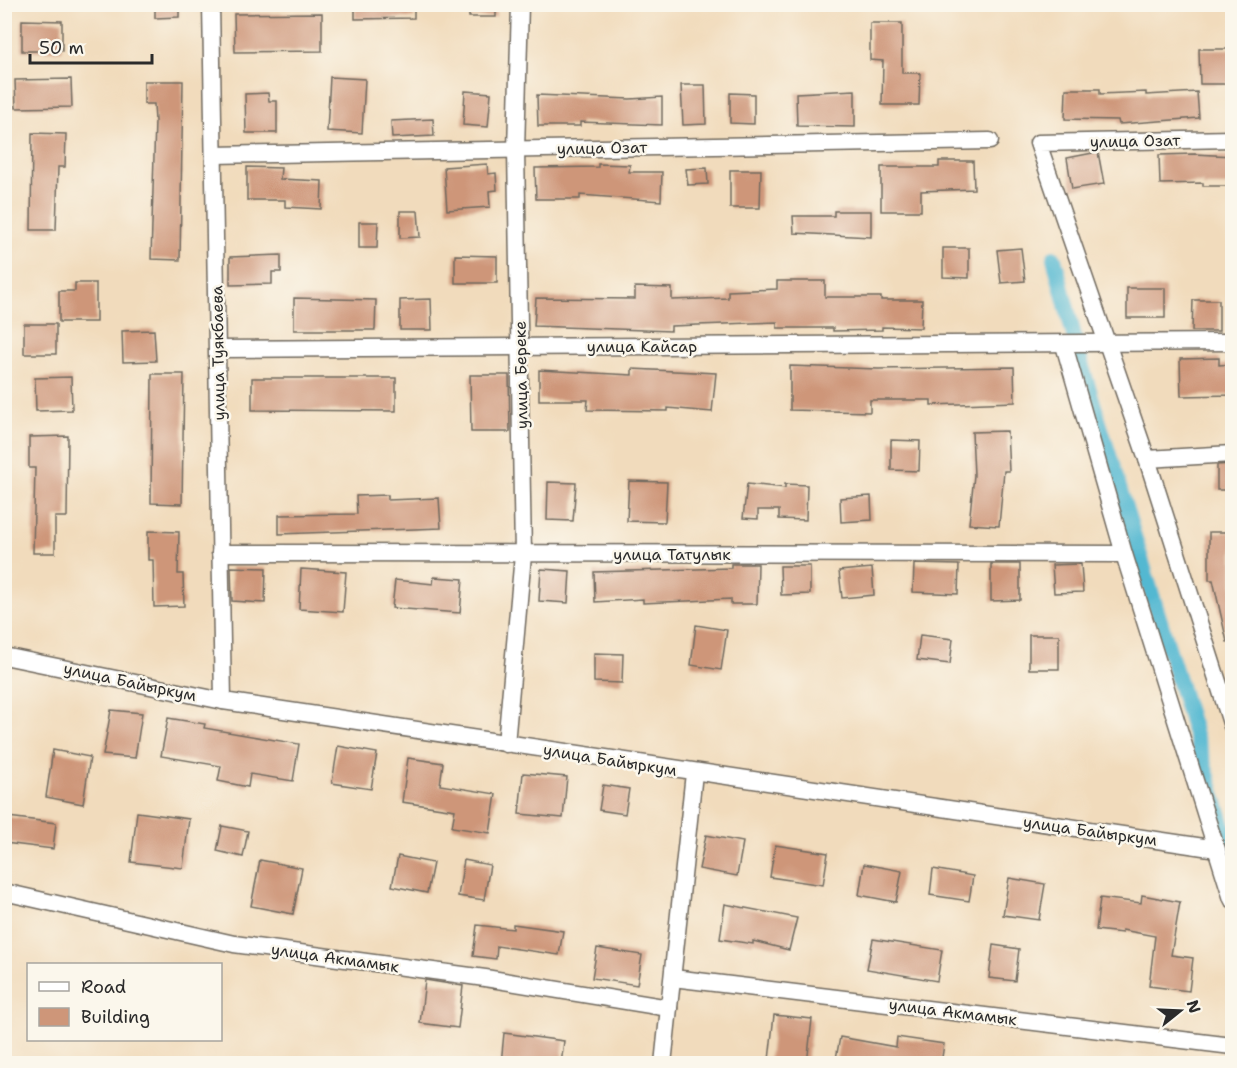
<svg xmlns="http://www.w3.org/2000/svg" width="1237" height="1068" font-family="'Shantell Sans',sans-serif">
	<rect width="100%" height="100%" fill="#fbf7ec"/>
	<filter id="ink" filterUnits="userSpaceOnUse"><feTurbulence type="fractalNoise" baseFrequency=".0167" numOctaves="2"/><feDisplacementMap in="SourceGraphic" scale="12" xChannelSelector="R" yChannelSelector="G"/><feConvolveMatrix kernelMatrix="1 2 1 2 8 2 1 2 1" color-interpolation-filters="sRGB"/></filter>
	<filter id="wash" filterUnits="userSpaceOnUse"><feTurbulence type="fractalNoise" baseFrequency=".008" numOctaves="4" result="noise"/><feDisplacementMap in="SourceGraphic" scale="24" xChannelSelector="R" yChannelSelector="G"/><feGaussianBlur stdDeviation="1.35" result="paint"/><feColorMatrix in="noise" values="0 0 0 0 0 0 0 0 0 0 0 0 0 0 0 0 0 1.4 0 .05"/><feComposite in="paint" operator="in"/></filter>
	<g filter="url(#wash)">
		<rect width="100%" height="100%" fill="#f1dbbc"/>
		<g fill="none" stroke-linecap="round" stroke-linejoin="round">
			<path stroke="#53b8d1" stroke-width="16" d="M1054 258 1082 367 1232 855"/>
		</g>
		<g id="blocks">
			<g fill="#ce9679">
				<path d="M155 4H179V17L155 18Z"/>
				<path d="M355 4H414V18L355 19Z"/>
				<rect x="469" y="4" width="27" height="13"/>
				<path d="M322 13V51L235 52 234 14Z"/>
				<path d="M22 20 62 21V51H22Z"/>
				<path d="M870 23H902V73H920L919 105H882L883 61 870 60Z"/>
				<path d="M1199 49H1233V84H1200Z"/>
				<path d="M330 77 365 79 362 133 327 131Z"/>
				<path d="M71 79 72 107 16 108 15 80Z"/>
				<path d="M144 81H183L180 260 151 259 155 121 154 104H144Z"/>
				<path d="M681 85H705L706 124 683 125Z"/>
				<path d="M1066 89H1100V94L1146 92V95L1197 92 1199 118 1119 124 1118 120 1065 119Z"/>
				<path d="M855 90V127L797 126 796 93Z"/>
				<path d="M465 91 491 93 488 127 463 125Z"/>
				<path d="M268 93 269 101H277V133H246L245 94Z"/>
				<path d="M730 93 754 94V124L730 123Z"/>
				<path d="M537 95 630 99 662 97V125L580 122V126H538Z"/>
				<path d="M433 119 434 136 392 138 391 121Z"/>
				<path d="M32 133 66 134 65 167H58L56 230H31Z"/>
				<path d="M1098 152 1104 184 1072 189 1067 158Z"/>
				<path d="M1194 154 1233 156V186H1203V183L1160 184 1159 155Z"/>
				<path d="M939 161H973L974 189 921 191V211H881V167H939Z"/>
				<path d="M487 164 488 174 496 173 497 190 489 191 490 207 447 210 444 167Z"/>
				<path d="M598 164 630 165 629 172H662L661 201 580 195V199H536L535 168 598 167Z"/>
				<path d="M247 167 281 168 280 179 322 181 321 209 285 207V200H247Z"/>
				<path d="M707 168 708 184 688 185 686 169Z"/>
				<path d="M730 170H761L760 208H730Z"/>
				<path d="M400 211H418L420 237 400 238Z"/>
				<path d="M834 211H871V237L794 233 793 216H834Z"/>
				<path d="M359 222H378L377 248H359Z"/>
				<path d="M943 248H969V278L943 277Z"/>
				<path d="M1021 248 1025 281 1001 283 997 250Z"/>
				<path d="M281 255V272H272V284L230 285V257Z"/>
				<path d="M455 255 497 256V283H455Z"/>
				<path d="M777 281H825V297H881V300H922L921 328 882 327V330L833 331V328H777V322L671 326V331L534 326 536 298 635 299V287L672 288V300L728 298V291L777 289Z"/>
				<path d="M75 283H96V322H59V291H75Z"/>
				<rect x="1127" y="288" width="38" height="30"/>
				<path d="M294 298 376 300 375 330H294Z"/>
				<path d="M431 299 432 330H400V300Z"/>
				<path d="M1193 300H1219V331H1192Z"/>
				<rect x="24" y="324" width="32" height="30"/>
				<path d="M154 330 156 361 123 362 122 331Z"/>
				<path d="M1219 358V365L1233 364V395L1181 396 1180 359Z"/>
				<path d="M790 366 878 369 1014 367 1015 402 931 405V400H870V412L790 410Z"/>
				<path d="M632 369 716 373 712 412 668 408V411L587 410 588 400H539V370L632 375Z"/>
				<path d="M152 374H184L182 504 151 503Z"/>
				<path d="M470 375H509L510 432H471Z"/>
				<path d="M71 377 72 410 36 411 35 378Z"/>
				<path d="M252 378H396V411L252 410Z"/>
				<path d="M1007 431 1009 471H1004L999 526 969 524 974 475 972 432Z"/>
				<path d="M68 436 67 517H55V553H33L35 468H29V437Z"/>
				<path d="M891 440 920 441 919 471 891 470Z"/>
				<path d="M1233 464V490H1217V465Z"/>
				<path d="M629 481 667 482 665 522 627 521Z"/>
				<path d="M548 482 576 483 573 521 547 520Z"/>
				<path d="M747 484 785 488V484L807 485 806 520 779 519V510H758V519L743 518Z"/>
				<path d="M388 495V500L439 498 441 528 279 534V515L357 514 356 496Z"/>
				<path d="M871 496 872 520 841 522 840 498Z"/>
				<path d="M148 531 179 532 178 574H183L184 606 154 607 153 560H148Z"/>
				<path d="M1209 532H1233V641L1227 642 1213 580H1209Z"/>
				<path d="M731 564H758L757 604H731V599L643 603V599L595 602 594 572 731 568Z"/>
				<path d="M914 564 959 565 958 594 913 592Z"/>
				<path d="M991 564H1020V600L991 601Z"/>
				<path d="M1081 564 1083 592 1054 593 1052 565Z"/>
				<path d="M780 566H810V594L781 595Z"/>
				<path d="M231 567 266 568 265 603 232 601Z"/>
				<path d="M872 568 874 595 842 598 839 571Z"/>
				<path d="M301 569 346 572 343 612 299 609Z"/>
				<path d="M541 569 570 571 568 603 539 601Z"/>
				<path d="M434 577 463 579 460 613 392 608 395 580 433 584Z"/>
				<path d="M696 625 727 630 721 670 691 665Z"/>
				<path d="M920 635 953 639 950 664 917 660Z"/>
				<rect x="1029" y="635" width="30" height="34"/>
				<path d="M594 653 623 654 622 683 594 682Z"/>
				<path d="M111 710 142 713 135 758 103 755Z"/>
				<path d="M168 718 205 724 204 728 299 744 293 781 250 774 248 787 218 781 221 766 161 756Z"/>
				<path d="M338 746 377 753 371 789 332 783Z"/>
				<path d="M53 750 90 757 83 804 46 797Z"/>
				<path d="M408 758 443 763 440 785 496 794 490 833 452 827 455 810 402 802Z"/>
				<path d="M523 773 567 777 563 818 519 814Z"/>
				<path d="M603 785 629 789 625 814 599 810Z"/>
				<path d="M137 812 189 819 183 868 131 862Z"/>
				<path d="M8 817 56 823 53 849 5 843Z"/>
				<path d="M222 826 248 831 243 857 217 851Z"/>
				<path d="M706 835 743 842 737 876 699 869Z"/>
				<path d="M775 845 828 853 823 885 770 877Z"/>
				<path d="M398 856 433 863 427 893 392 886Z"/>
				<path d="M260 860 302 868 293 914 251 906Z"/>
				<path d="M464 860 490 865 484 900 458 896Z"/>
				<path d="M864 864 902 871 896 902 859 895Z"/>
				<path d="M933 869 973 876 969 901 930 895Z"/>
				<path d="M1009 878 1045 884 1039 920 1003 915Z"/>
				<path d="M1142 895 1180 902 1171 955 1193 958 1189 991 1149 986 1155 936 1122 930V933L1096 930 1100 898 1141 903Z"/>
				<path d="M725 904 797 918 789 950 753 941V944L720 939Z"/>
				<path d="M513 924 563 931 559 955 497 946 496 959 473 956 477 925 513 929Z"/>
				<path d="M873 939 942 950 937 981 867 969Z"/>
				<path d="M993 945 1019 949 1015 981 989 978Z"/>
				<path d="M597 948 642 955 637 985 592 978Z"/>
				<path d="M425 980 463 986 458 1028 420 1023Z"/>
				<path d="M774 1015 812 1019 807 1064 769 1060Z"/>
				<path d="M504 1033 564 1041 561 1064H501Z"/>
				<path d="M840 1037 896 1047 897 1037 944 1044 941 1064H835Z"/>
			</g>
		</g>
	</g>
	<g filter="url(#ink)">
		<use href="#blocks" fill-opacity="0" stroke="#70695e" stroke-width="1.5"/>
		<g fill="none" stroke-linecap="round" stroke-linejoin="round">
			<defs>
				<g id="street">
					<path d="M211 4 223 701"/>
					<path d="M1232 139 1038 143 1147 459 1232 726"/>
					<path d="M214 155 990 141"/>
					<path d="M1064 345 1124 554 1232 899"/>
					<path d="M219 349 1232 342"/>
					<path d="M1147 459 1232 454"/>
					<path d="M220 553 1124 554"/>
					<path d="M4 656 223 701 1217 849"/>
					<path d="M506 744 523 555 516 150 520 4"/>
					<path d="M4 892 234 944 485 978 669 1008"/>
					<path d="M673 978 1232 1046"/>
					<path d="M663 1064 694 773"/>
				</g>
			</defs>
			<use href="#street" stroke="#70695e" stroke-width="19"/>
			<use href="#street" stroke="#fff" stroke-width="16"/>
		</g>
	</g>
	<g text-anchor="middle" dominant-baseline="central" stroke-width="5" stroke-linejoin="round" paint-order="stroke">
		<g font-size="16" fill="#2b2b2b" stroke="#fbf7ec">
			<text transform="translate(1135 141) rotate(-1)">улица Озат</text>
			<text transform="translate(602 148) rotate(-1)">улица Озат</text>
			<text x="642" y="346">улица Кайсар</text>
			<text transform="translate(218 353) rotate(-91)">улица Туякбаева</text>
			<text transform="translate(521 375) rotate(-91)">улица Береке</text>
			<text x="672" y="554">улица Татулык</text>
			<text transform="translate(130 682) rotate(12)">улица Байыркум</text>
			<text transform="translate(610 760) rotate(9)">улица Байыркум</text>
			<text transform="translate(1090 831) rotate(8)">улица Байыркум</text>
			<text transform="translate(335 958) rotate(8)">улица Акмамык</text>
			<text transform="translate(953 1012) rotate(7)">улица Акмамык</text>
		</g>
	</g>
	<rect width="1237" height="1068" fill="none" stroke="#fbf7ec" stroke-width="24"/>
	<rect x="27" y="963" width="195" height="78" fill="#fbf7ec" stroke="#a8a59f" stroke-width="1.5"/>
	<rect x="39" y="982" width="30" height="9" fill="#ffffff" stroke="#a8a59f" stroke-width="1.5"/>
	<text x="81" y="993" font-size="18" fill="#2b2b2b">Road</text>
	<rect x="39" y="1008" width="30" height="18" fill="#ce9679" stroke="#a8a59f" stroke-width="1.5"/>
	<text x="81" y="1023" font-size="18" fill="#2b2b2b">Building</text>
	<g transform="translate(1180 1011) rotate(72)" stroke="#fbf7ec" stroke-width="4.5" paint-order="stroke">
	<path d="M0-4.5L10 22L0 15L-10 22Z" fill="#2b2b2b"/>
	<text y="-9" font-size="16" font-weight="bold" text-anchor="middle" fill="#2b2b2b">N</text>
	</g>
	<path d="M30 54v9h122v-9" fill="none" stroke="#2b2b2b" stroke-width="3"/>
	<text x="39" y="54" font-size="18" fill="#2b2b2b" stroke="#fbf7ec" stroke-width="4.5" paint-order="stroke">50 m</text>
</svg>
